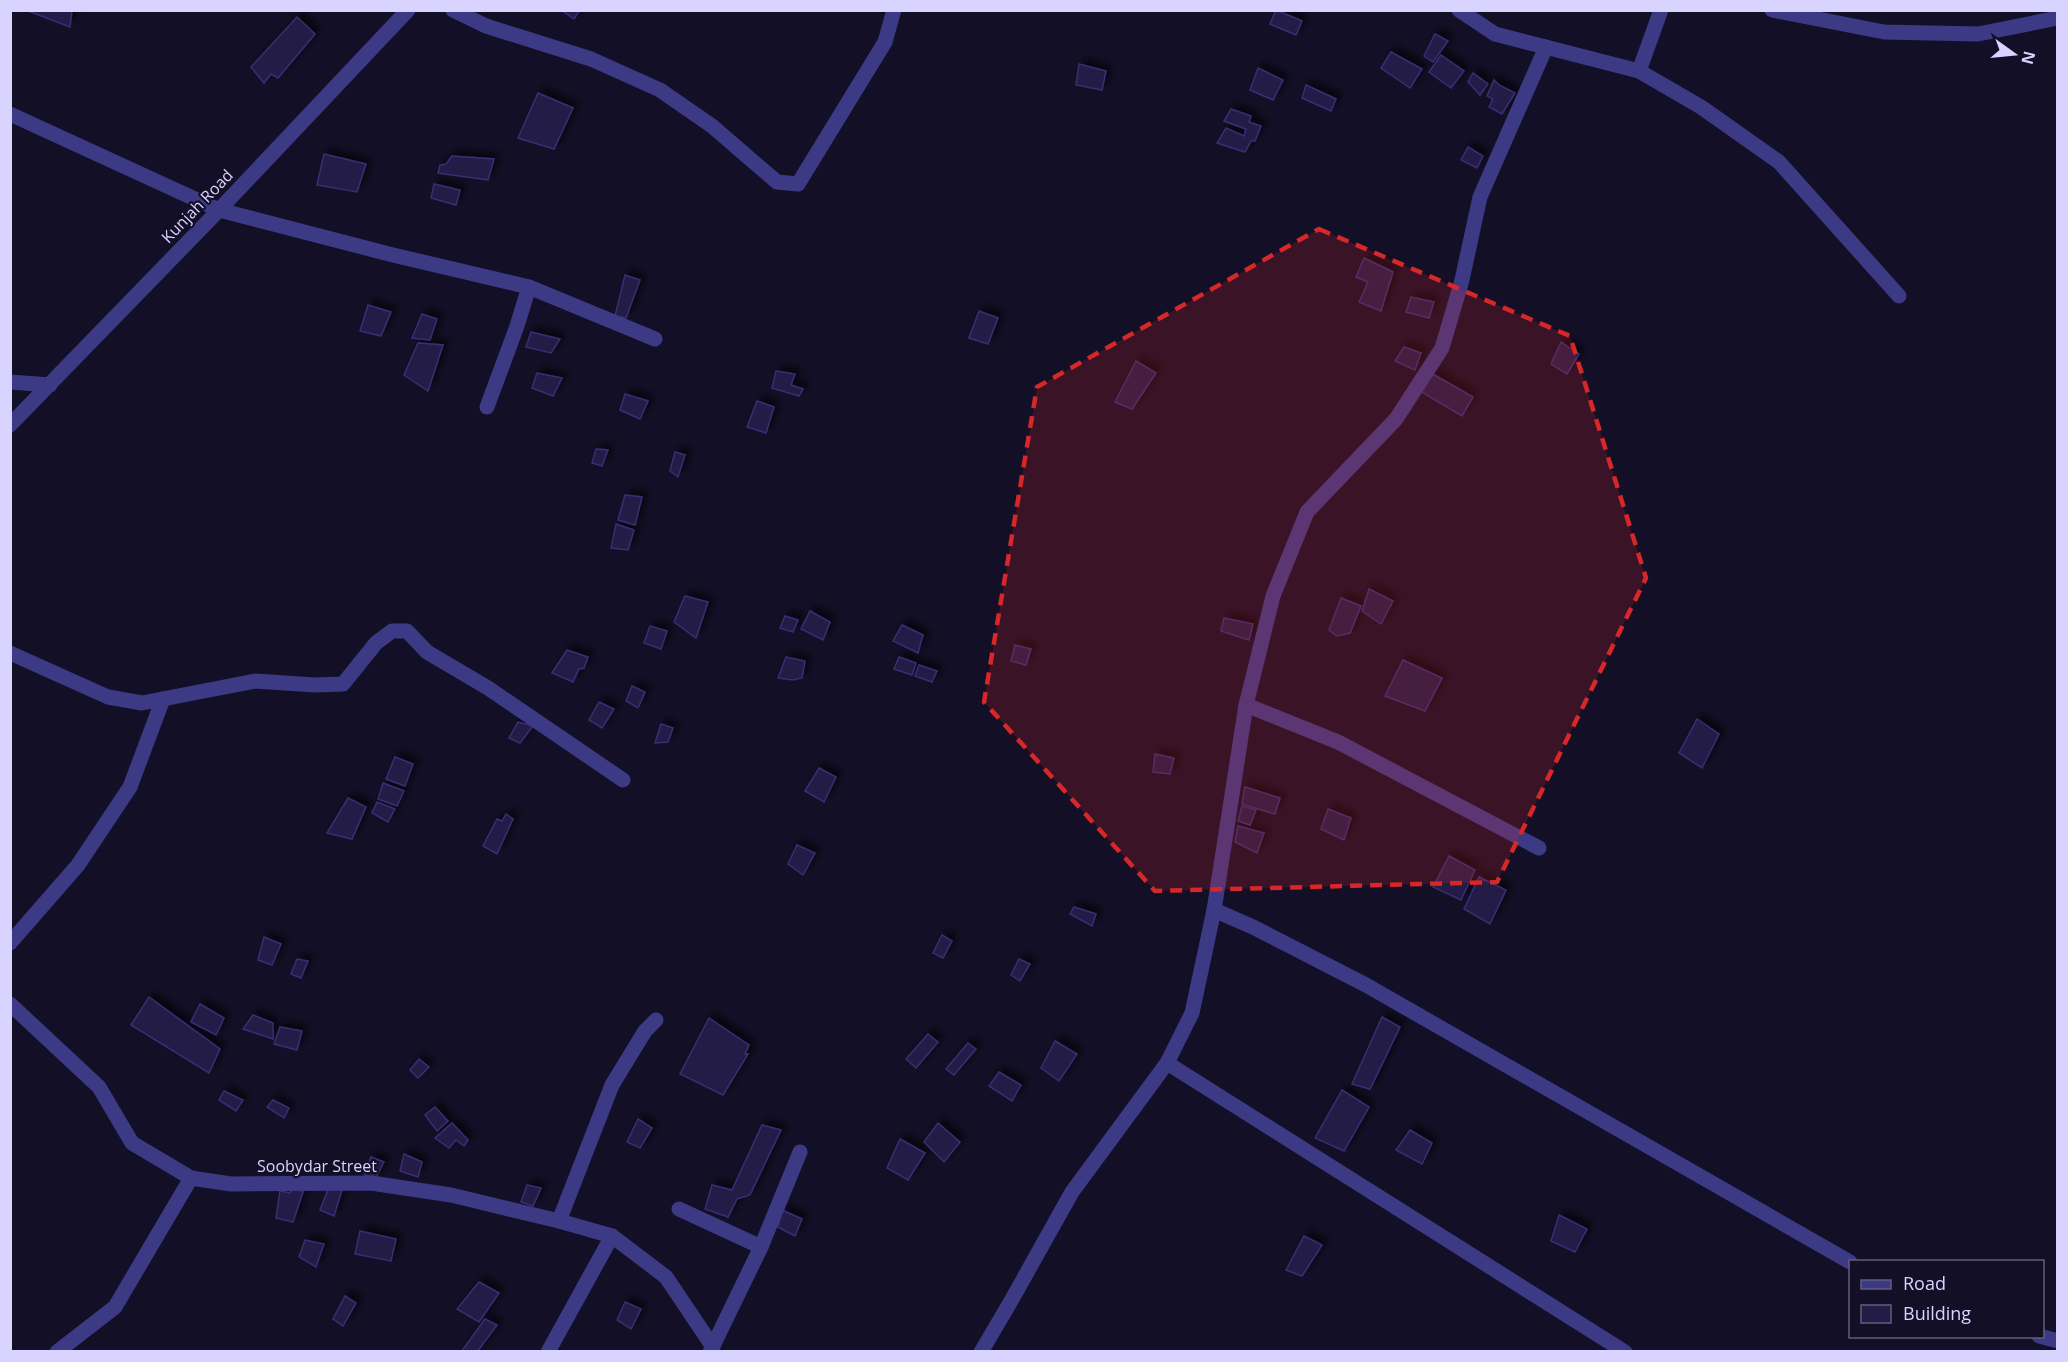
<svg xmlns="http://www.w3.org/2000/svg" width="2068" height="1362" font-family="'Open Sans',sans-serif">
	<defs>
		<filter id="shadow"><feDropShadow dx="5.5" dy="-5.5" stdDeviation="3" flood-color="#0009"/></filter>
	</defs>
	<rect width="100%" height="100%" fill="#130f26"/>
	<g fill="#241b47" stroke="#3b2d73" stroke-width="1.5" filter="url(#shadow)">
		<path d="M29 10H72L70 27 28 11Z"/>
		<path d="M561 10H580L574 19Z"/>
		<path d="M1276 10 1302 21 1296 35 1270 24Z"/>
		<path d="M297 17 315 34 278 78 271 74 264 83 251 67Z"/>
		<path d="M1435 34 1448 41 1433 62 1424 56Z"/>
		<path d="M1391 52 1422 69 1410 88 1381 68Z"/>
		<path d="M1441 55 1464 71 1451 88 1429 72Z"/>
		<path d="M1079 64 1106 71 1102 90 1076 85Z"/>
		<path d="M1258 68 1283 80 1273 100 1250 90Z"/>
		<path d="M1473 73 1488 84 1480 95 1468 82Z"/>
		<path d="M1494 80 1499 85 1515 93 1502 114 1489 107 1493 99 1487 96Z"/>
		<path d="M1306 85 1336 99 1331 111 1302 98Z"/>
		<path d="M538 93 573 108 554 149 518 138Z"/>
		<path d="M1231 109 1251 116 1249 122 1261 126 1255 141H1251L1245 152 1217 143 1226 128 1244 136 1246 129 1224 121Z"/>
		<path d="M1468 147 1483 156 1477 168 1461 160Z"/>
		<path d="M324 154 366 164 357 192 317 185Z"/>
		<path d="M452 156 494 159 488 180 438 173 440 165 446 164Z"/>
		<path d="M434 184 460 190 456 205 431 198Z"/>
		<path d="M1364 258 1393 272 1381 311 1359 302 1368 282 1356 277Z"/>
		<path d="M625 275 640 280 626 318 615 316Z"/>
		<path d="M1411 297 1434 302 1429 318 1406 312Z"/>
		<path d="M368 305 391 312 381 336 360 331Z"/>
		<path d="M979 311 998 318 988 344 969 338Z"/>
		<path d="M422 314 437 319 430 340 412 338Z"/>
		<path d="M531 332 560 339 551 353 526 347Z"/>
		<path d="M1561 342 1579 354 1567 374 1551 364Z"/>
		<path d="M418 343 443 345 428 391 404 375Z"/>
		<path d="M1404 347 1421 353 1415 370 1395 361Z"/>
		<path d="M1136 361 1156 373 1132 409 1115 402Z"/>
		<path d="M776 371 795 374 791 385 803 389 799 396 772 388Z"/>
		<path d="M537 373 562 378 553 396 532 388Z"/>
		<path d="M1431 373 1473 397 1462 416 1420 391Z"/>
		<path d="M625 394 648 401 640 419 620 410Z"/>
		<path d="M757 401 774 407 766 433 747 427Z"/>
		<path d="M596 449 608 450 602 466 592 463Z"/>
		<path d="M675 452 685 455 678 477 670 471Z"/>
		<path d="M625 495 642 497 635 525 618 520Z"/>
		<path d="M616 524 634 530 628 550 611 548Z"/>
		<path d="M1369 589 1393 601 1381 624 1362 611Z"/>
		<path d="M685 596 708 602 696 638 674 622Z"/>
		<path d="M1341 598 1361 606 1350 633 1337 636 1329 630Z"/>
		<path d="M810 611 830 622 823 640 801 629Z"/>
		<path d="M785 616 798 620 793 632 780 628Z"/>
		<path d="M1224 618 1253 624 1249 640 1221 631Z"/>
		<path d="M902 625 923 635 918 653 893 641Z"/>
		<path d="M650 626 667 631 661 649 644 643Z"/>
		<path d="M1015 645 1031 649 1026 665 1011 661Z"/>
		<path d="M567 650 588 657 584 668 579 669 573 682 552 673Z"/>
		<path d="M786 657 805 661 802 678 793 680 778 678Z"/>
		<path d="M899 657 916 663 912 675 894 669Z"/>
		<path d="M1403 660 1442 678 1425 711 1385 696Z"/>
		<path d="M919 665 937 671 932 682 915 676Z"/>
		<path d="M632 686 645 692 638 708 626 701Z"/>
		<path d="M599 702 614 709 602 728 589 720Z"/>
		<path d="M1697 719 1719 734 1702 768 1679 753Z"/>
		<path d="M518 722 533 726 520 743 509 738Z"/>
		<path d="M661 724 673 728 668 742 655 743Z"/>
		<path d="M1155 754 1174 758 1170 774 1153 772Z"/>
		<path d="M395 757 413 764 405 786 386 779Z"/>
		<path d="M819 768 836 777 824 802 805 791Z"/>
		<path d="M383 783 404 791 397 806 378 799Z"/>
		<path d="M1245 787 1280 798 1275 814 1242 804Z"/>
		<path d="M348 798 366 807 352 839 327 833Z"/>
		<path d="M377 802 395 809 388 822 372 813Z"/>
		<path d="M1242 806 1256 810 1250 825 1238 821Z"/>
		<path d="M1328 809 1351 818 1344 840 1321 829Z"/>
		<path d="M506 814 513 819 497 854 483 846 497 819 502 821Z"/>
		<path d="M1238 826 1264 833 1257 853 1235 842Z"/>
		<path d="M797 845 815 853 803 875 788 864Z"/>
		<path d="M1449 856 1475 870 1461 900 1433 887Z"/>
		<path d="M1479 877 1506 890 1490 924 1464 909Z"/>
		<path d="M1074 907 1096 914 1092 926 1070 914Z"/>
		<path d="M942 935 952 941 943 958 933 953Z"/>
		<path d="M264 937 281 944 272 965 258 960Z"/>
		<path d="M297 959 308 961 301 978 291 974Z"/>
		<path d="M1019 959 1030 964 1020 981 1011 975Z"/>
		<path d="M149 997 220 1049 209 1073 131 1025Z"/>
		<path d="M200 1004 224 1018 216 1035 191 1022Z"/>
		<path d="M253 1015 273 1023V1039L243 1029Z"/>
		<path d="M1382 1017 1400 1027 1370 1089 1352 1084Z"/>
		<path d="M709 1018 749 1045 745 1054H748L723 1095 680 1074Z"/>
		<path d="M280 1027 302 1031 297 1050 274 1044Z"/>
		<path d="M928 1034 938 1042 916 1068 906 1059Z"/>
		<path d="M1055 1041 1077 1054 1059 1081 1041 1068Z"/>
		<path d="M968 1043 976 1049 954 1075 946 1069Z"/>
		<path d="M419 1059 429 1067 418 1078 410 1070Z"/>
		<path d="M999 1072 1021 1085 1012 1101 989 1086Z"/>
		<path d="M1342 1090 1369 1107 1344 1151 1315 1138Z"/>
		<path d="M224 1091 243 1100 236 1111 219 1100Z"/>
		<path d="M273 1100 289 1108 284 1118 267 1107Z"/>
		<path d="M435 1107 448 1121 437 1131 425 1115Z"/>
		<path d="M638 1119 652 1128 640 1148 627 1142Z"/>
		<path d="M452 1123 468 1140 464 1146 456 1140 449 1148 435 1138Z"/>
		<path d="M938 1123 960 1142 944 1162 924 1142Z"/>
		<path d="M762 1125 781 1130 750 1195 737 1199 728 1217 705 1209 712 1185 732 1190Z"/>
		<path d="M1410 1130 1432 1143 1422 1164 1396 1150Z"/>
		<path d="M900 1139 925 1153 908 1180 887 1168Z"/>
		<path d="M404 1154 422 1162 418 1177 400 1171Z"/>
		<path d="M371 1157 384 1162 375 1179 364 1174Z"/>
		<path d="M527 1185 541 1188 533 1206 521 1202Z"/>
		<path d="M329 1187 342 1190 334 1216 320 1210Z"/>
		<path d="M293 1188 303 1192 293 1222 276 1218 280 1191 290 1193Z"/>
		<path d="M782 1210 802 1219 795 1236 778 1227Z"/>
		<path d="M1559 1215 1587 1229 1575 1252 1551 1241Z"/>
		<path d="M360 1231 396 1239 391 1261 355 1254Z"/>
		<path d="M1304 1236 1322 1245 1302 1276 1286 1270Z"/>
		<path d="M305 1240 324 1244 316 1267 299 1257Z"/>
		<path d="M479 1282 499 1293 479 1322 457 1309Z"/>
		<path d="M345 1296 356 1303 343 1326 333 1319Z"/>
		<path d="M625 1302 641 1309 631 1329 617 1320Z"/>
		<path d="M485 1319 497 1325 477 1352H461Z"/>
	</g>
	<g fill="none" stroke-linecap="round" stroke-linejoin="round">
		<g stroke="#3d3a85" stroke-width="15">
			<path d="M453 10 486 26 591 59 660 90 712 126 777 182 798 184 885 42 894 10"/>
			<path d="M1459 10 1495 34 1639 71 1701 107 1779 162 1899 296"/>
			<path d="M1772 10 1884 32 1978 34 2058 18"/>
			<path d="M1639 71 1661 10"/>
			<path d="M10 114 219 210 393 255 529 287 655 339"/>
			<path d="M10 382 50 385"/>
			<path d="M487 407 517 326 529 287"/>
			<path d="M10 425 219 210 408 10"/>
			<path d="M10 653 108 697 142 703 255 681 315 685 343 684 376 643 392 631H407L427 652 488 688 623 780"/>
			<path d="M1246 705 1338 742 1539 848"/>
			<path d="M1214 910 1253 927 1366 985 1850 1262"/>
			<path d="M10 943 78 865 130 787 163 699"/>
			<path d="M10 1004 99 1087 132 1143 191 1178 231 1184 371 1183 451 1195 559 1221 612 1236 666 1277 713 1347"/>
			<path d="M1167 1063 1625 1352"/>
			<path d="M679 1209 761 1247"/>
			<path d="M559 1221 612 1085 645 1031 656 1020"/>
			<path d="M2039 1336 2058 1341"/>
			<path d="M57 1352 115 1307 191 1178"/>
			<path d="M548 1352 612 1236"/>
			<path d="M710 1352 761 1247 800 1152"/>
			<path d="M981 1352 1011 1301 1072 1192 1167 1063 1192 1013 1214 910 1246 705 1273 596 1307 512 1396 419 1442 348 1462 280 1480 197 1546 47"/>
		</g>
	</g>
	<path fill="#d62828" fill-opacity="0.2" stroke="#d62828" stroke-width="4.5" stroke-dasharray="12 8" stroke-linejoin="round" d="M1319 229 1570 336 1646 578 1497 882 1155 891 984 702 1037 387Z"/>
	<g text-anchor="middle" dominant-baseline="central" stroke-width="4.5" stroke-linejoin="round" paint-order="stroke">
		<g font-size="16" fill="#d9d4ff" stroke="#130f26">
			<text transform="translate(197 206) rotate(-46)">Kunjah Road</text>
			<text x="317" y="1166">Soobydar Street</text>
		</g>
	</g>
	<rect width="2068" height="1362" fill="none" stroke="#d9d4ff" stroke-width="24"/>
	<rect x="1849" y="1260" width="195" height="78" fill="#130f26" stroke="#625e7d" stroke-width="1.5"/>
	<rect x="1861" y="1280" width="30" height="9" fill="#3d3a85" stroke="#625e7d" stroke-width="1.5"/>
	<text x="1903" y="1290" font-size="18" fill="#d9d4ff">Road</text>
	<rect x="1861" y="1305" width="30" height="18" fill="#241b47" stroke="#625e7d" stroke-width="1.5"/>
	<text x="1903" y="1320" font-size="18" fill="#d9d4ff">Building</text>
	<g transform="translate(2014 54) rotate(105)" stroke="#130f26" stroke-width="4.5" paint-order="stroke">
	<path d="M0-4.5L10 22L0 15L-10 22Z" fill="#d9d4ff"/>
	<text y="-9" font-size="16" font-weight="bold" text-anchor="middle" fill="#d9d4ff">N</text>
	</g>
</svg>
